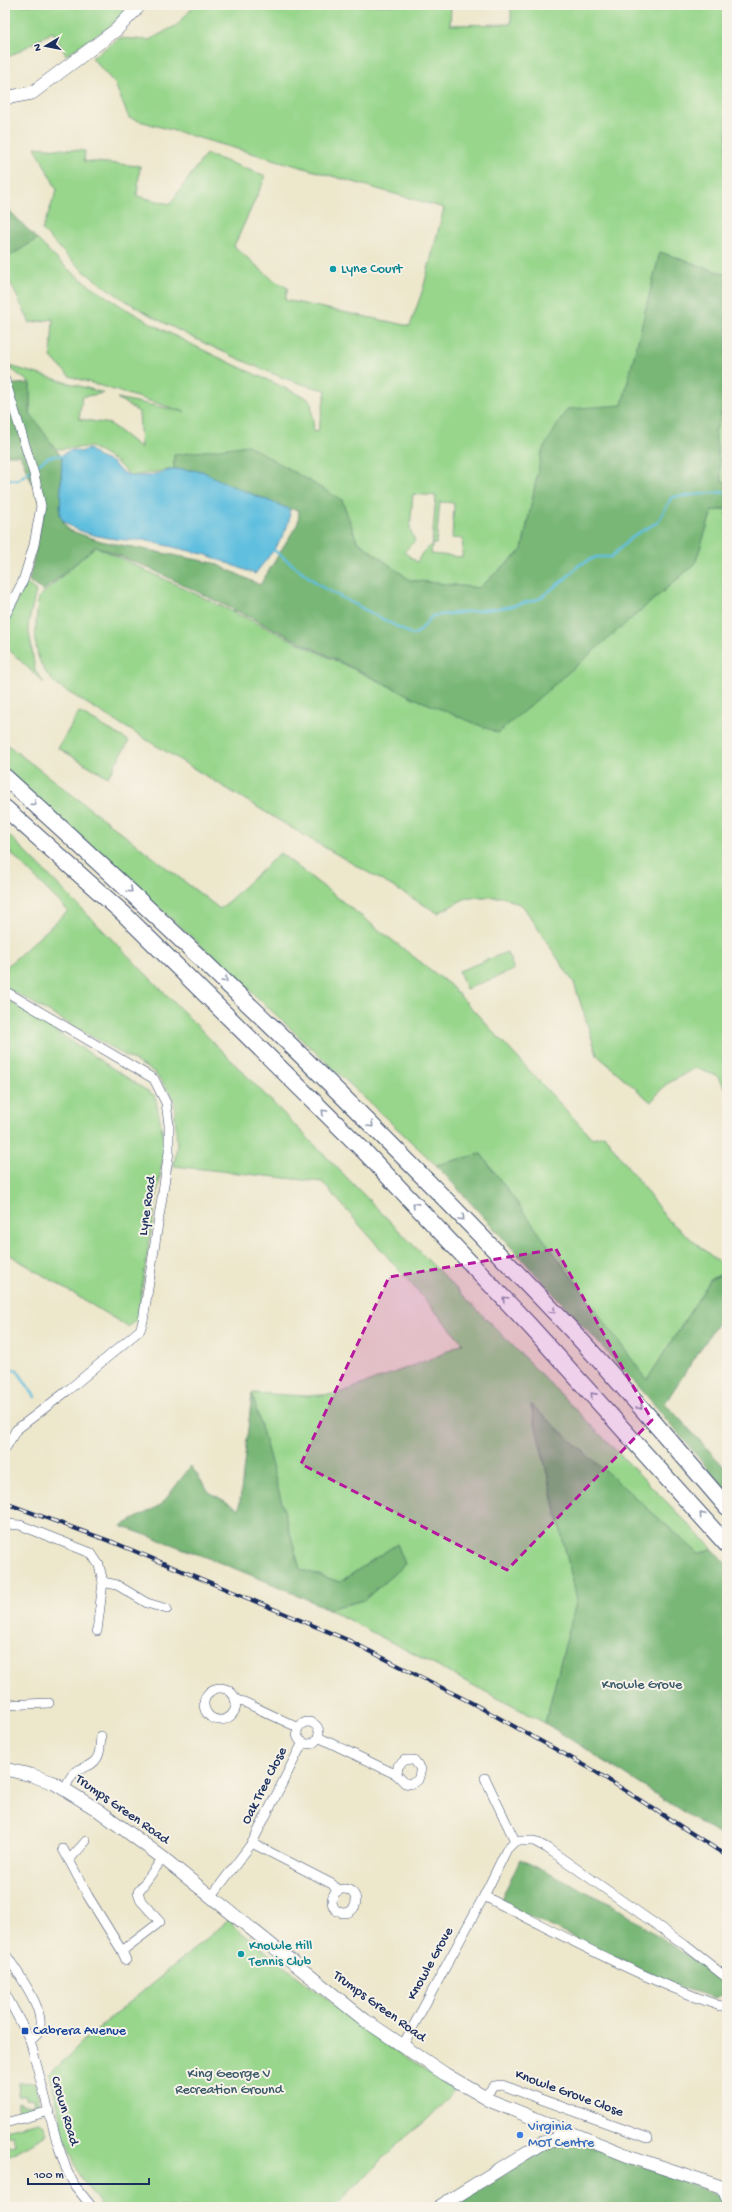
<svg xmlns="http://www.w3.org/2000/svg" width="732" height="2212" font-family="'Gochi Hand',sans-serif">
	<rect width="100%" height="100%" fill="#f7f3e8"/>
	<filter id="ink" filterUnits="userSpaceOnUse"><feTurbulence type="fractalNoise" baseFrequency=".025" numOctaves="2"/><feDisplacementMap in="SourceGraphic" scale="8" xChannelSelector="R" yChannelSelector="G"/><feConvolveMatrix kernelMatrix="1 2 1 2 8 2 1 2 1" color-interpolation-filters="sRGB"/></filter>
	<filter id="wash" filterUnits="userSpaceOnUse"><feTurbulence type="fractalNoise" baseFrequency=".012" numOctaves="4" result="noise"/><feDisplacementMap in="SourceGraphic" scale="16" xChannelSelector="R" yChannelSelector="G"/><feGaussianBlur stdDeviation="0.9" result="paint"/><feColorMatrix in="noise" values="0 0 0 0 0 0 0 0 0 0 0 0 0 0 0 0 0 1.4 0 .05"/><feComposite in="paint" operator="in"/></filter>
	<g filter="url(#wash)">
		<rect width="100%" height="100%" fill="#ede7cc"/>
		<g fill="#97d68b" stroke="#598274" fill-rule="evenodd">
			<path d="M5 5H129L115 23 66 55 53 32 5 59Z"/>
			<path d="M195 5H451L450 25 511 24V5H727V275L660 252 622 405 542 451 522 550 479 588 410 580 357 541 342 500 174 455V469L131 476 115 461 91 447 55 449 30 413V383L6 365 104 393 82 397 79 419 110 424 141 448 139 412 117 398 185 412 69 376 51 357 53 319 30 323 5 272V259L37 239C47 249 57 260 68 269 140 326 228 361 311 400L314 432 318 431 326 390C294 384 266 371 237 358 185 335 131 308 86 273 70 260 56 244 42 230L57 190 35 147 85 151 84 161 140 166 137 196 170 204 206 154 266 176 234 246 273 280 288 288 285 300 410 326 423 289 444 208 129 118 115 84 92 58 119 38 149 40 177 25ZM413 494 436 496 432 544 422 553 417 562 404 552 415 541 410 529ZM440 502 454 503 452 538 463 539 462 557 431 554 432 544H436Z"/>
			<path d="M727 398V483L722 481 715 433Z"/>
			<path d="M727 509V1090L717 1076 695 1068 665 1085 651 1102 597 1055 574 983 523 906 503 897H468L438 913 300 833 58 686C28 659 36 633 38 598L95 546 414 698 498 732 695 564 712 511Z"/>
			<path d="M26 583 36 591 28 625 35 670 44 683 5 646V625Z"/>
			<path d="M79 712 129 741 108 777 58 748Z"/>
			<path d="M5 743 220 909 280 853 450 985 592 1138 604 1135 667 1219 715 1259 727 1266V1272L711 1279 647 1380 481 1154 436 1165 241 982 5 768Z"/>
			<path d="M5 831 712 1548 699 1554 531 1406 577 1599 545 1723 328 1609 364 1600 405 1564 397 1544 340 1582 300 1569 252 1393 307 1396 337 1394 436 1357 463 1343 322 1182 174 1166 177 1145 174 1098 154 1072 5 987V968L68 911 5 847Z"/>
			<path d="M507 952 514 970 466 989 459 971Z"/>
			<path d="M5 998 155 1096 165 1144 137 1319 128 1327 5 1252Z"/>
			<path d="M229 1920 242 1933 387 2046 455 2089 429 2118 401 2141 334 2207H102C68 2168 62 2123 50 2074L83 2041Z"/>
			<path d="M35 2082 40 2105 34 2109 17 2114 18 2102 21 2103V2105L34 2106 35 2100 26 2099V2095H18L19 2083Z"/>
			<path d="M39 2122 44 2126 47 2135 5 2158V2147L15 2145 13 2135 5 2136V2130Z"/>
		</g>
		<g fill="#79b777" stroke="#4a736a">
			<path d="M5 206 37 239 5 259Z"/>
			<path d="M660 252 727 275V398L715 433 722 481 727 483V509L712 511 695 564 498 733 414 698 153 570 96 546 43 591 29 581 44 510 20 455H5V385L30 383V413L62 458 60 515 68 530 101 541 214 563 260 585 298 523 299 510 289 509 227 484 202 471 174 469V455L248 445 342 500 357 541 410 580 479 588 522 550 542 451 567 409 622 405Z"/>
			<path d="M481 1154 647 1380 711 1279 727 1272V1309L665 1403 727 1470V1492L647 1396 436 1165Z"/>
			<path d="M252 1393 300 1569 340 1582 397 1544 405 1564 364 1600 328 1609C261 1577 191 1551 121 1526L161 1505 191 1466 209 1492 239 1509Z"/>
			<path d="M531 1405 699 1554 712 1548 727 1565V1840L545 1723 577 1599Z"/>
			<path d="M520 1859 613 1905 707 1969 727 1988V1992L716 1998 676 1986 500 1902Z"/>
			<path d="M570 2139 719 2195 726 2207H453L554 2143Z"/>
		</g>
		<path fill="#61bfdf" stroke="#3e779e" d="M89 449 98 457 113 463 120 471 131 476H149L174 469 202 471 227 484 289 509C294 529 267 558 255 574L207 555 143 540C124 542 67 535 60 515L62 458 64 453 73 450 80 452Z"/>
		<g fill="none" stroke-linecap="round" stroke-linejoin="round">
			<g stroke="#61bfdf" stroke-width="2.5">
				<path d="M34 468C46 459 46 455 63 456L65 458"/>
				<path d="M5 479 18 480 30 471"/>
				<path d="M271 548 322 587 413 635 420 631 432 616 508 607 539 599 566 578 579 565 596 557H611L633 536 658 522 672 497 723 492 727 493"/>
				<path d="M5 1369 17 1370 35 1397"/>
			</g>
		</g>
	</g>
	<g filter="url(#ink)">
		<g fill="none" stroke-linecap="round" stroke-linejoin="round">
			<defs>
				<g id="street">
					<path d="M5 380 34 474 41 506 34 545 23 581 5 616"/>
					<path d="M5 991 154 1079 166 1103 169 1125V1152L143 1321 140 1330 67 1391 16 1430 5 1449"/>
					<path d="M5 1524 20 1525 91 1553 99 1565 103 1582 97 1631"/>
					<path d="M103 1582 117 1585 147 1603 167 1609"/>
					<circle cx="220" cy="1704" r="16"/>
					<path d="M235 1700 244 1702 297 1727"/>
					<path d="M5 1705 49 1703"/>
					<circle cx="308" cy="1733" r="11"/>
					<path d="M320 1738 397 1775 405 1783 411 1784 418 1780 421 1769 414 1760H405L398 1766 397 1775"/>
					<path d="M485 1778 515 1841"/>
					<path d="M65 1790C73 1762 89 1772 97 1758 101 1752 100 1743 101 1736"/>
					<path d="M86 1841 69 1860 88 1896 122 1951 160 1922 141 1901 138 1892 163 1858"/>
					<path d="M252 1843 303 1742"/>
					<path d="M63 1849 69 1860"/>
					<circle cx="344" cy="1901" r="12"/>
					<path d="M484 1896C561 1935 638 1977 720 2006L727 2005"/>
					<path d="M211 1897 252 1843 332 1884 338 1891"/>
					<path d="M122 1951 126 1960"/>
					<path d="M5 1953C15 1970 60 2025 30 2040"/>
					<path d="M5 1993 30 2040 57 2142 67 2171 75 2186 92 2207"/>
					<path d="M403 2045 484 1896 507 1849 515 1841H534L547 1848 685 1945 727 1978"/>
					<path d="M484 2097 494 2086 502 2085 648 2138"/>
					<path d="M5 2123 50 2111"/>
					<path d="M721 2187 727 2202"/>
				</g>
				<g id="secondary">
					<path d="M5 98 32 93 116 30 140 5"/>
					<path d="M5 1769 31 1775 54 1783 98 1810 163 1858 366 2021 445 2074 491 2101 631 2157 727 2189"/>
					<path d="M439 2207 542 2143 552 2141 567 2130"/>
				</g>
				<g id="highway">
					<path d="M5 777C198 951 384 1133 563 1321 620 1381 673 1445 727 1507"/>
					<path d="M5 808 124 914 364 1151 531 1327 727 1545"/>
				</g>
			</defs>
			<use href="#street" stroke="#3a4b6e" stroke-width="10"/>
			<use href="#secondary" stroke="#3a4b6e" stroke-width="14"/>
			<use href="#highway" stroke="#3a4b6e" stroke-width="18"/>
			<use href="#street" stroke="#fff" stroke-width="9"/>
			<use href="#secondary" stroke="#fff" stroke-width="13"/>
			<use href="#highway" stroke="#fff" stroke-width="16"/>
			<defs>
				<path id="rail" d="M5 1503 115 1543 348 1640 472 1703 593 1770 727 1856"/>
			</defs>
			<use href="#rail" stroke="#1b2f5e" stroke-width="4"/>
			<use href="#rail" stroke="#f7f3e8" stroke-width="2.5" stroke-dasharray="8" stroke-linecap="butt"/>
		</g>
		<defs><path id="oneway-chevron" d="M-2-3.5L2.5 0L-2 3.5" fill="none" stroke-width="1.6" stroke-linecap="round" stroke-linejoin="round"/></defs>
		<g stroke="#8d97ae">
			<use href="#oneway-chevron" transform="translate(34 803) rotate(42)"/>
			<use href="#oneway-chevron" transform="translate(130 890) rotate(43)"/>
			<use href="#oneway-chevron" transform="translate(225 980) rotate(45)"/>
			<use href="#oneway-chevron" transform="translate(324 1112) rotate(-135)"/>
			<use href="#oneway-chevron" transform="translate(371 1125) rotate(45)"/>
			<use href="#oneway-chevron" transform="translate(415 1205) rotate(-134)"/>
			<use href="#oneway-chevron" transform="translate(462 1218) rotate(46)"/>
			<use href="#oneway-chevron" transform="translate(505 1299) rotate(-134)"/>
			<use href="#oneway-chevron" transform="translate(553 1311) rotate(46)"/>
			<use href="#oneway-chevron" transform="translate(593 1395) rotate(-132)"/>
			<use href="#oneway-chevron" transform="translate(640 1407) rotate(49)"/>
			<use href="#oneway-chevron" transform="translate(702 1515) rotate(-131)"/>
		</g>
	</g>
	<path fill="#b5179e" fill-opacity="0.2" stroke="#b5179e" stroke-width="3" stroke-dasharray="8 5" stroke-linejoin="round" d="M556 1249 652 1420 507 1570 301 1464 389 1277Z"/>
	<g fill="#0f9aa8" stroke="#f7f3e8" stroke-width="1.5">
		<circle cx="333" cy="269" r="4"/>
		<circle cx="241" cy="1954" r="4"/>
	</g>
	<rect fill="#1a4fb4" stroke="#f7f3e8" stroke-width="1.5" x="21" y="2027" width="8" height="8" rx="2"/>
	<circle fill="#3f7fe0" stroke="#f7f3e8" stroke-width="1.5" cx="520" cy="2135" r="4"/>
	<g text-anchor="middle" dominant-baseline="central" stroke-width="4" stroke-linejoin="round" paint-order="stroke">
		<g font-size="14" fill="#0d838f" stroke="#f7f3e8" text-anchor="start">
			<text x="341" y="269">Lyne Court</text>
			<text x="249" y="1946">Knowle Hill<tspan x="249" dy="16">Tennis Club</tspan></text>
		</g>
		<g font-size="14" fill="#1b2f5e" stroke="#f7f3e8">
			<text transform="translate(148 1206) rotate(-82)">Lyne Road</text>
			<text transform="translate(265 1786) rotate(-63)">Oak Tree Close</text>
			<text transform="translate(122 1810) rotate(35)">Trumps Green Road</text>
			<text transform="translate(431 1964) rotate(-61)">Knowle Grove</text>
			<text transform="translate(379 2007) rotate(36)">Trumps Green Road</text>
			<text transform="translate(569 2094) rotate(20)">Knowle Grove Close</text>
			<text transform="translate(64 2111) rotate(74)">Crown Road</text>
		</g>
		<g font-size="14" fill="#3a5969" stroke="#f7f3e8">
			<text x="642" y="1685">Knowle Grove</text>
			<text x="229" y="2074">King George V<tspan x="229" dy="16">Recreation Ground</tspan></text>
		</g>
		<g font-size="14" fill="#164399" stroke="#f7f3e8" text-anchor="start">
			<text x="33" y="2031">Cabrera Avenue</text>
		</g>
		<g font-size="14" fill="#366cbe" stroke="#f7f3e8" text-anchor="start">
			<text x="528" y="2127">Virginia<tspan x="528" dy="16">MOT Centre</tspan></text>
		</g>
	</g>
	<rect width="732" height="2212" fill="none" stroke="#f7f3e8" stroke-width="20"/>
	<g transform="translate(46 46) rotate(260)" stroke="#f7f3e8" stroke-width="3" paint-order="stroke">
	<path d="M0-3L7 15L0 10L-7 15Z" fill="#1b2f5e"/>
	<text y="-6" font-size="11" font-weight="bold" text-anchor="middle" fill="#1b2f5e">N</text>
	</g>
	<path d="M28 2178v6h121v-6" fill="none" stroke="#1b2f5e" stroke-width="2"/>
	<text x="34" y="2178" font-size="12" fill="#1b2f5e" stroke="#f7f3e8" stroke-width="3" paint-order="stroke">100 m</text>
</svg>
